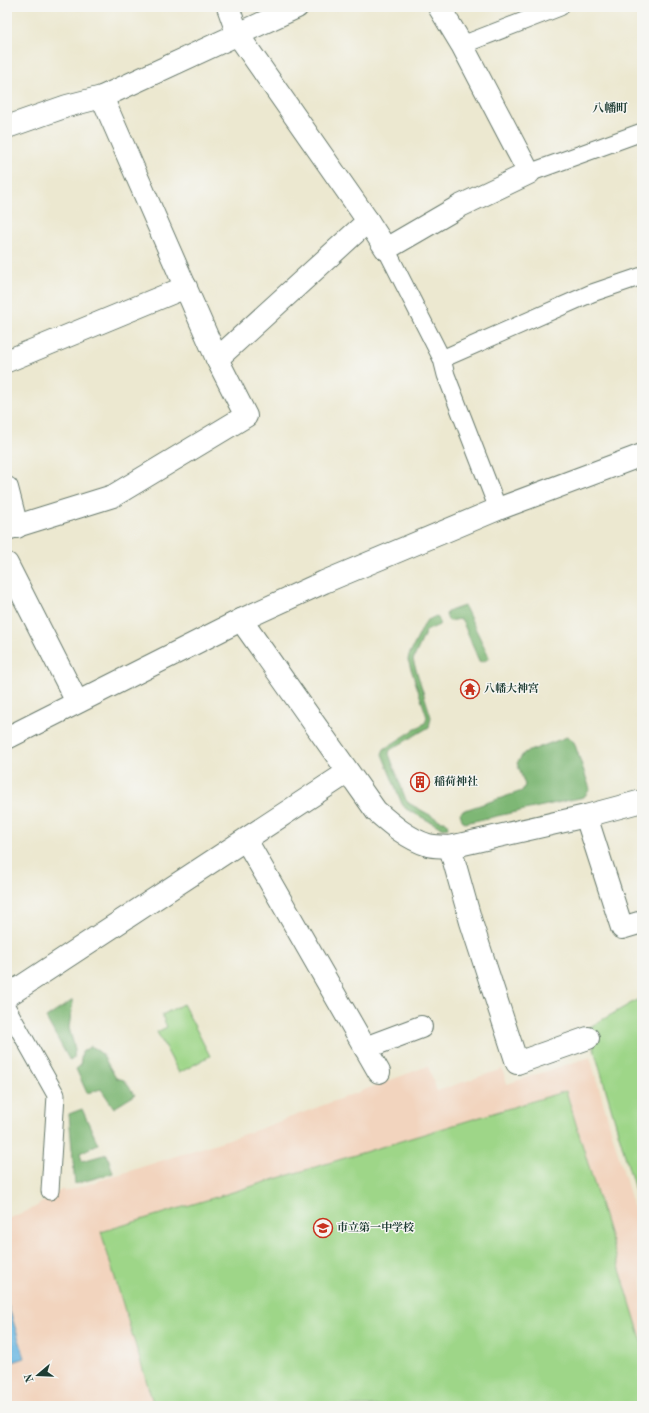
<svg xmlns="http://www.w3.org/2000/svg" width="649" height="1413" font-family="'Old Standard TT','Noto Serif JP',serif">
	<rect width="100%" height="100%" fill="#f6f6f2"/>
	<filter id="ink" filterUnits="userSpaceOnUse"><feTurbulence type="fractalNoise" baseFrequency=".025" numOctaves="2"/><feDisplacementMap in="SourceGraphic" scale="8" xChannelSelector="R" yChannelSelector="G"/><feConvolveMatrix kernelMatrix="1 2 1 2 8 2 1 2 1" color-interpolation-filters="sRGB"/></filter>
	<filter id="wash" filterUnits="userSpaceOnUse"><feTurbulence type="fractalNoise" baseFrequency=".012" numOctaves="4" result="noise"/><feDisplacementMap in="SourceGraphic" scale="16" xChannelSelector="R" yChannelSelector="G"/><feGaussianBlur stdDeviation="0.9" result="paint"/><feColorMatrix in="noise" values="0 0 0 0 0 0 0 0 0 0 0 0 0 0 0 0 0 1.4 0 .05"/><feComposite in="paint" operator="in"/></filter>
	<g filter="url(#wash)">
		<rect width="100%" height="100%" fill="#ece8d0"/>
		<path fill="#f2d4be" d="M590 1057 642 1236V1406H7V1219L32 1209 63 1189 64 1192 254 1131 428 1066 437 1091 502 1069 507 1084Z"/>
		<g fill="#9ed688" stroke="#5e8a5e">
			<path d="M642 997V1214L588 1028Z"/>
			<path d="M183 1004 210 1056 179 1073 157 1032 167 1027 162 1015Z"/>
			<path d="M566 1091 642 1342V1406H154L101 1232Z"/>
		</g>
		<g fill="#7eb774" stroke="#4e7a54">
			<path d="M464 606 466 609 489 657 488 659 482 662 479 661 462 620 460 619 450 621 448 620 446 615 447 612Z"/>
			<path d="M436 616C439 618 440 622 439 625L426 631 413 660 431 717 429 727 390 750 389 754 406 800 410 804 441 821H445L447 823 448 827 444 829 406 809 402 804 382 754 384 749 425 723 427 717 408 660 409 655 426 621Z"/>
			<path d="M567 737 574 742 590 789 584 797 465 823 462 820 460 813 462 811 522 791 525 785 517 763 524 753Z"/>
			<path d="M73 1000 69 1028 75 1049 74 1058 70 1061 46 1018Z"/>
			<path d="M91 1046 102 1054 116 1078 124 1080 135 1095 114 1108 101 1089 87 1093 76 1069 80 1066 82 1052Z"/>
			<path d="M82 1109 98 1144 80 1153 82 1161 107 1154 113 1173 75 1184 69 1114Z"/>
		</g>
		<path fill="#67b6e2" stroke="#437a8b" d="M7 1302 25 1358 7 1364Z"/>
	</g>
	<g filter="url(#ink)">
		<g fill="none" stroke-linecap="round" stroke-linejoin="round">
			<defs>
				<g id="service">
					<path d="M462 45 560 7"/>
					<path d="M529 173 642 132"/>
					<path d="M386 249 442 359 446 375 498 509"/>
					<path d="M442 359 592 293 642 276"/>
					<path d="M7 1008 56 1095 50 1191"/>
				</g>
				<g id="minor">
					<path d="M7 127 67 106 102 97 297 7"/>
					<path d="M368 221 386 249 460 206 529 173 462 45 439 7"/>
					<path d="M217 359 368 221 238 35 228 7"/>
					<path d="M7 361 186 287"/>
					<path d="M7 488 17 527"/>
					<path d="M7 529 113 496 246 416 217 359 102 97"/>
					<path d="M7 564 77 702"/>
					<path d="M241 620 376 811C391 824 408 839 428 845 434 847 443 846 450 847L586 816 642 801"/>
					<path d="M7 738 241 620 324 582 498 509 642 455"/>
					<path d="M586 816 622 928 642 922"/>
					<path d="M246 840 379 1072"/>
					<path d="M450 847 471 922 517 1063 588 1038"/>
					<path d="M7 996 348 772"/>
					<path d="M365 1048 421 1027"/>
				</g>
			</defs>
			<use href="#service" stroke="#67796b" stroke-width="19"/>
			<use href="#minor" stroke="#67796b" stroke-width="24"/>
			<use href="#service" stroke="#fff" stroke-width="17"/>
			<use href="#minor" stroke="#fff" stroke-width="22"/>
		</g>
	</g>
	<defs>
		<symbol id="temple-ring" viewBox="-11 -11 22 22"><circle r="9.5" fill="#f6f6f2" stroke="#c8321e" stroke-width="1.5"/><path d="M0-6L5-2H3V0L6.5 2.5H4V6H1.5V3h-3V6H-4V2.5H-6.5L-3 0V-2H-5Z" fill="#c8321e"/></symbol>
		<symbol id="building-ring" viewBox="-11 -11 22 22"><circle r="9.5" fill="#f6f6f2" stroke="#c8321e" stroke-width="1.5"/><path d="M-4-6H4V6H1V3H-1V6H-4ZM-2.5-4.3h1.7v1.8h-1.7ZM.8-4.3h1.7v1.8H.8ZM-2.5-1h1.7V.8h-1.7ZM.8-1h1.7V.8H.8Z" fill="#c8321e"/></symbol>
		<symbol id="school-ring" viewBox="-11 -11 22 22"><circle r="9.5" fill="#f6f6f2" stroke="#c8321e" stroke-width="1.5"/><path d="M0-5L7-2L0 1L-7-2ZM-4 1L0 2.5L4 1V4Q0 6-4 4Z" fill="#c8321e"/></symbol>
	</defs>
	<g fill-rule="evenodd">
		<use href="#temple-ring" x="459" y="678" width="22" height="22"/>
		<use href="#building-ring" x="409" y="771" width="22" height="22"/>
		<use href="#school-ring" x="312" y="1217" width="22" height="22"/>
	</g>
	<g text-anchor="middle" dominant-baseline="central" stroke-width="3" stroke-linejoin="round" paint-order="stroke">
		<g font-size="11" font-weight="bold" fill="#1f3d34" stroke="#f6f6f2" text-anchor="start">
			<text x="484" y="689">八幡大神宮</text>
			<text x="434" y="782">稲荷神社</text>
			<text x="337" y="1228">市立第一中学校</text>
		</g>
		<g font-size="12" font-weight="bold" fill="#1f3d34" stroke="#f6f6f2">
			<text x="610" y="109">八幡町</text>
		</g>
	</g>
	<rect width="649" height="1413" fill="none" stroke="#f6f6f2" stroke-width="24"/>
	<g transform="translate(38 1375) rotate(251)" stroke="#f6f6f2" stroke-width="3" paint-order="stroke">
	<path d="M0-3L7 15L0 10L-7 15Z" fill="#1f3d34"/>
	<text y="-6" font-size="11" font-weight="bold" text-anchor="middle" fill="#1f3d34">N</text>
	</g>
</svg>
